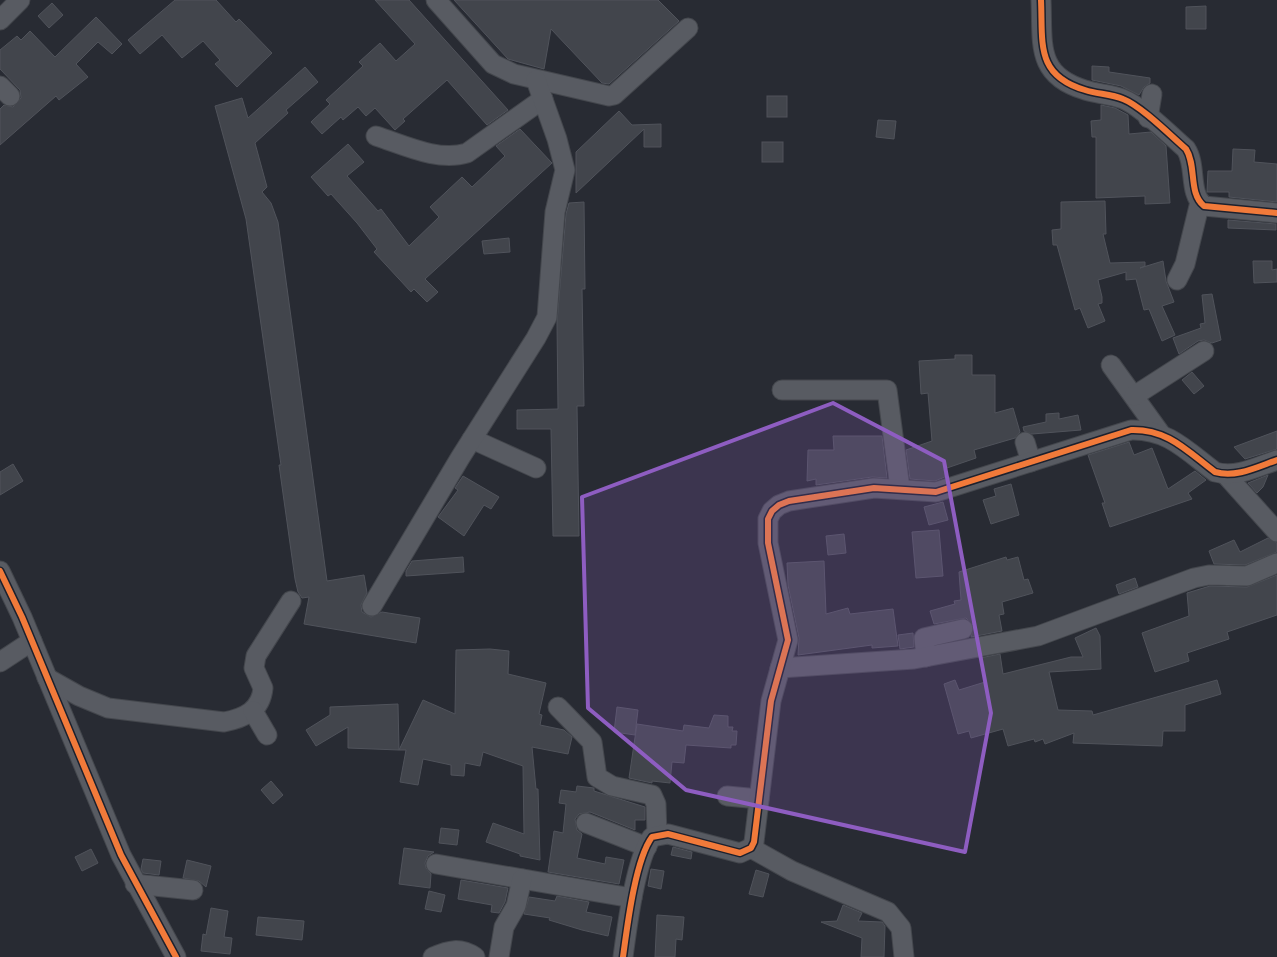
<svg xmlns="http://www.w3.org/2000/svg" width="1277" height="957" font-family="'Archivo Narrow',sans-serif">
	<rect width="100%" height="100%" fill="#282b33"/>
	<g fill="#42454c" stroke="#50535b">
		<path d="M175 0H216L236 22 239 19 272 53 237 87 215 64 220 60 203 41 182 58 162 35 140 54 128 40Z"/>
		<path d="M375 0H409L508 110 487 125 447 80 403 119 405 121 395 130 375 108 366 116 358 107 343 120 341 117 322 134 311 122 330 104 326 100 363 66 359 62 380 43 396 61 415 44Z"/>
		<path d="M454 0H658L679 21 609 84 602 83 551 29 544 69 508 59Z"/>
		<path d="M52 3 63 15 49 28 38 16Z"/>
		<path d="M1206 6V29H1186V7Z"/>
		<path d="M96 17 122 44 112 54 98 42 76 64 88 77 59 100 56 96 0 145V109L4 105 13 107 21 98 20 90 0 69V50L17 36 21 40 30 31 55 57Z"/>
		<path d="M1092 66 1109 67V72L1150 78V83L1144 87 1139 95 1121 86 1092 80Z"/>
		<path d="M305 67 318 82 286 110 288 113 255 143 267 187 262 192 271 203 278 222 327 581 364 575 367 593 361 605 362 612 371 617 382 612 420 618 416 643 304 624 309 597 302 598 298 592 295 579 279 465H281L246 219 215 106 242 98 248 118Z"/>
		<rect x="767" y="96" width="20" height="21"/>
		<path d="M1101 105 1115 108 1128 115 1129 134 1151 132 1166 146 1170 203 1145 204V196L1096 198V137H1092L1091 121 1101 120Z"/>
		<path d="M619 111 632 125 661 124V147H644V129L576 193V152Z"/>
		<path d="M878 120 896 121 894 139 876 137Z"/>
		<path d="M520 129 552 163 425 279 438 292 427 302 414 289 411 292 374 252 377 249 357 223 331 194 328 196 311 177 348 144 364 162 347 176 378 211 381 209 409 246 439 217 430 207 462 177 472 187 505 156 496 146Z"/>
		<rect x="762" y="142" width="21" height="20"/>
		<path d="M1233 149 1255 150 1254 162 1277 164V202L1229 197V192H1207L1208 171H1232Z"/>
		<path d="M1105 201 1106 234H1103L1110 263 1145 262V266L1140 268 1163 261 1166 281 1174 302 1162 306 1175 335 1162 341 1149 309 1144 310 1136 279 1126 280V272L1098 280 1102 297V303L1098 304 1105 321 1088 328 1080 308 1075 310 1057 245H1053L1052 230 1061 229V202Z"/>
		<path d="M584 202 585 289H582L584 406H577L579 536H553L551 429H517V410L558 409 557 322 566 214 569 203Z"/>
		<path d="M1228 220 1276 224V230L1228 228Z"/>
		<path d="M509 238 510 252 484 254 482 241Z"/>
		<path d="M1253 261H1272V270L1277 269V282L1254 283Z"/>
		<path d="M1212 294 1221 340 1212 343 1204 340 1198 341 1179 354 1173 338 1201 328 1200 324 1205 323 1202 295Z"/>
		<path d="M955 355H972V375H995V413L1013 408 1020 432 1015 438 974 450 976 458 944 469 945 477 935 481 910 479 906 450 932 441 928 393 921 394 919 361 955 359Z"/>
		<path d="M1192 372 1204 386 1194 394 1182 380Z"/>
		<path d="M1059 413V419L1078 415 1081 430 1032 434 1024 431 1023 427 1046 422V414Z"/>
		<path d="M1277 431V449L1245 459 1234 447Z"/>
		<path d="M833 436H882L887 478 872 477 816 485V479L807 481 808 450H834Z"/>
		<path d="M1129 442 1134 455 1152 448 1168 489 1195 471 1206 480 1188 493 1192 499 1110 527 1102 503H1105L1088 455Z"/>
		<path d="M13 464 23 481 0 495V472Z"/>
		<path d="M1268 475 1263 487 1257 493 1248 483Z"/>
		<path d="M463 476 499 497 491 509 484 505 464 536 438 517 458 490 455 488Z"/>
		<path d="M1011 484 1019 515 991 524 983 500 996 496 994 489Z"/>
		<path d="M943 502 948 520 929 525 924 507Z"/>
		<path d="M939 530 943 576 916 578 912 532Z"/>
		<path d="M844 534 846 553 828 555 826 536Z"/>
		<path d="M1268 538 1277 543V552L1245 565 1214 564 1209 551 1234 540 1240 552Z"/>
		<path d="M463 557 464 572 406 576V571L412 561Z"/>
		<path d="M1006 557 1007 560 1018 557 1024 580 1028 579 1033 593 1002 602 1004 614 999 615 1002 631 971 637 974 626 966 618 934 624 930 611 955 604 954 601 961 600 959 572Z"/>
		<path d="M824 561 826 614 848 608 850 614 893 609 898 646 872 648V645L798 655 799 638 788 585 787 563Z"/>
		<path d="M1277 575V615L1227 632 1229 639 1187 653 1189 661 1155 672 1142 633 1189 616 1187 593 1210 586 1247 587Z"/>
		<path d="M1135 578 1138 587 1119 594 1116 585Z"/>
		<path d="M1096 628 1100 636 1101 669 1049 672 1058 710 1092 711 1093 715 1217 680 1221 694 1185 705V731H1163L1162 746 1073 743 1074 733 1045 744 1043 739 1035 742 1034 739 1008 746 1003 729 971 738 969 731 958 734 944 684 955 680 959 690 985 682 980 658 1000 654 1003 674 1071 657H1083L1075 638Z"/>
		<path d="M913 633 914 647 900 649 898 635Z"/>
		<path d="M490 649 509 651 508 674 546 683 539 714 542 715 540 725 564 730 572 737 568 754 532 747 536 789H538L540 860 520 856V854L486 842 493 823 524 834 523 766 483 752 480 766 465 763 464 776 451 775V765L423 759 418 785 400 782 406 750H399L423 700 455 714 456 650Z"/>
		<path d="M398 704 399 750 348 748V727L316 746 306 730 330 715V707Z"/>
		<path d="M617 707 638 710 635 735 614 732Z"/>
		<path d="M714 715 728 716V727H733L732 731H737L736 745H731V748L686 745 684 763 672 762 670 783 652 781V783L629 778 637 724 683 731 684 725 709 728Z"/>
		<path d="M271 781 283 795 273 804 261 790Z"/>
		<path d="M577 786 594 788V791L645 807V820H635V830L590 812 579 814 575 819 577 830 582 834 577 858 605 864 606 857 624 860 619 884 548 872 554 831 563 833 566 804 559 803 561 790 576 792Z"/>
		<path d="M441 828 459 830 457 845 439 843Z"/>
		<path d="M673 847 692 852 691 859 671 855Z"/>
		<path d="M404 848 434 852 428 856 425 863 426 868 431 874 430 888 399 884Z"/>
		<path d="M91 849 98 863 82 871 75 857Z"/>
		<path d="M143 859 161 861 159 875 143 873 141 869Z"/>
		<path d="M187 860 211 866 206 887 199 881 183 878Z"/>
		<path d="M651 869 664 871 661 889 648 886Z"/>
		<path d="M756 870 769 874 763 897 749 894Z"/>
		<path d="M461 880 508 888 505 902 499 913 491 912 492 905 458 899Z"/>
		<path d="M429 891 445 895 441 912 425 909Z"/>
		<path d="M557 896 589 902 586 912 612 917 608 936 582 930 549 920 550 918 524 914 529 897 555 901Z"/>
		<path d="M843 905 862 913 858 921 882 922 885 926 884 957H861L862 938 821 922 837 921Z"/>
		<path d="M211 908 228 911 224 937 232 938 230 954 201 951 203 934 206 935Z"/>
		<path d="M657 915 684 917 682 940 676 939 675 957H655Z"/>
		<path d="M258 917 304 921 302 940 256 935Z"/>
	</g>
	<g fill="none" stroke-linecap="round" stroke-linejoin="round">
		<defs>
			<g id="minor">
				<path d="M436 0 493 64 514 74 609 96 614 95 688 28"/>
				<path d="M1041 0C1043 43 1035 75 1085 90 1097 94 1111 94 1123 99 1141 106 1170 135 1186 149 1197 166 1188 193 1204 206L1277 213"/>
				<path d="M0 20 20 0"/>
				<path d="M0 86 10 96"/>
				<path d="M1148 118 1152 94"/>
				<path d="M376 136C404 145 438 162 467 153L543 99"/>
				<path d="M1177 280 1185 264 1200 202"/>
				<path d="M1111 365 1160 433"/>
				<path d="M782 390H887L900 488"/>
				<path d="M1134 396 1204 351"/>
				<path d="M472 439 536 468"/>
				<path d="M1025 442 1031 462"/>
				<path d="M1225 474 1277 532"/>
				<path d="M0 571 22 617 121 855 176 957"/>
				<path d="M372 606 460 458 536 338 547 317 555 212 565 170 557 139 536 80"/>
				<path d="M926 657 924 638 963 629"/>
				<path d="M0 662 32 641"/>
				<path d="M780 668 914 659 1038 636 1194 578 1209 575 1247 576 1277 563"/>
				<path d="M47 678 79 696 108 708 224 722C245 718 261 710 263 688L254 668 256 656 291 601"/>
				<path d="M558 707 592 742 597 777 612 786 652 795 656 804 657 835"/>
				<path d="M253 711 267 735"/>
				<path d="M727 796 759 799"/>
				<path d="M586 823 647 847"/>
				<path d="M751 848 792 871 888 912 901 928 904 957"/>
				<path d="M436 864 632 898"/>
				<path d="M135 884 193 890"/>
				<path d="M433 957C449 950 460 947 475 957"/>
				<path d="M499 957 504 927 516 906 522 879"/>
				<path d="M623 957C627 928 635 860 652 837L668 834 740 853 751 848 754 842 771 701 788 640 768 543V519L772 511 779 505 789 501 874 488 936 492 1131 430C1168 429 1187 451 1215 472 1236 478 1257 467 1277 460"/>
			</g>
		</defs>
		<use href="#minor" stroke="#44474d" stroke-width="21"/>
		<use href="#minor" stroke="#585b62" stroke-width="19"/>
		<defs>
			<g id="cycleway">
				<path d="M1041 0C1043 43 1035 75 1085 90 1097 94 1111 94 1123 99 1141 106 1170 135 1186 149 1197 166 1188 193 1204 206L1277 213"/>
				<path d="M0 571 22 617 121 855 176 957"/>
				<path d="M623 957C627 928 635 860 652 837L668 834 740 853 751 848 754 842 771 701 788 640 768 543V519L772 511 779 505 789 501 874 488 936 492 1131 430C1168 429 1187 451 1215 472 1236 478 1257 467 1277 460"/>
			</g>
		</defs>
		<use href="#cycleway" stroke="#1c212e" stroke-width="9"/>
		<use href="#cycleway" stroke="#f17a3a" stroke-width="6"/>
	</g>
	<path fill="#8e5dc1" fill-opacity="0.2" stroke="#8e5dc1" stroke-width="4" stroke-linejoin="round" d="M833 403 944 461 991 713 965 852 686 790 588 708 582 497Z"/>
</svg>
